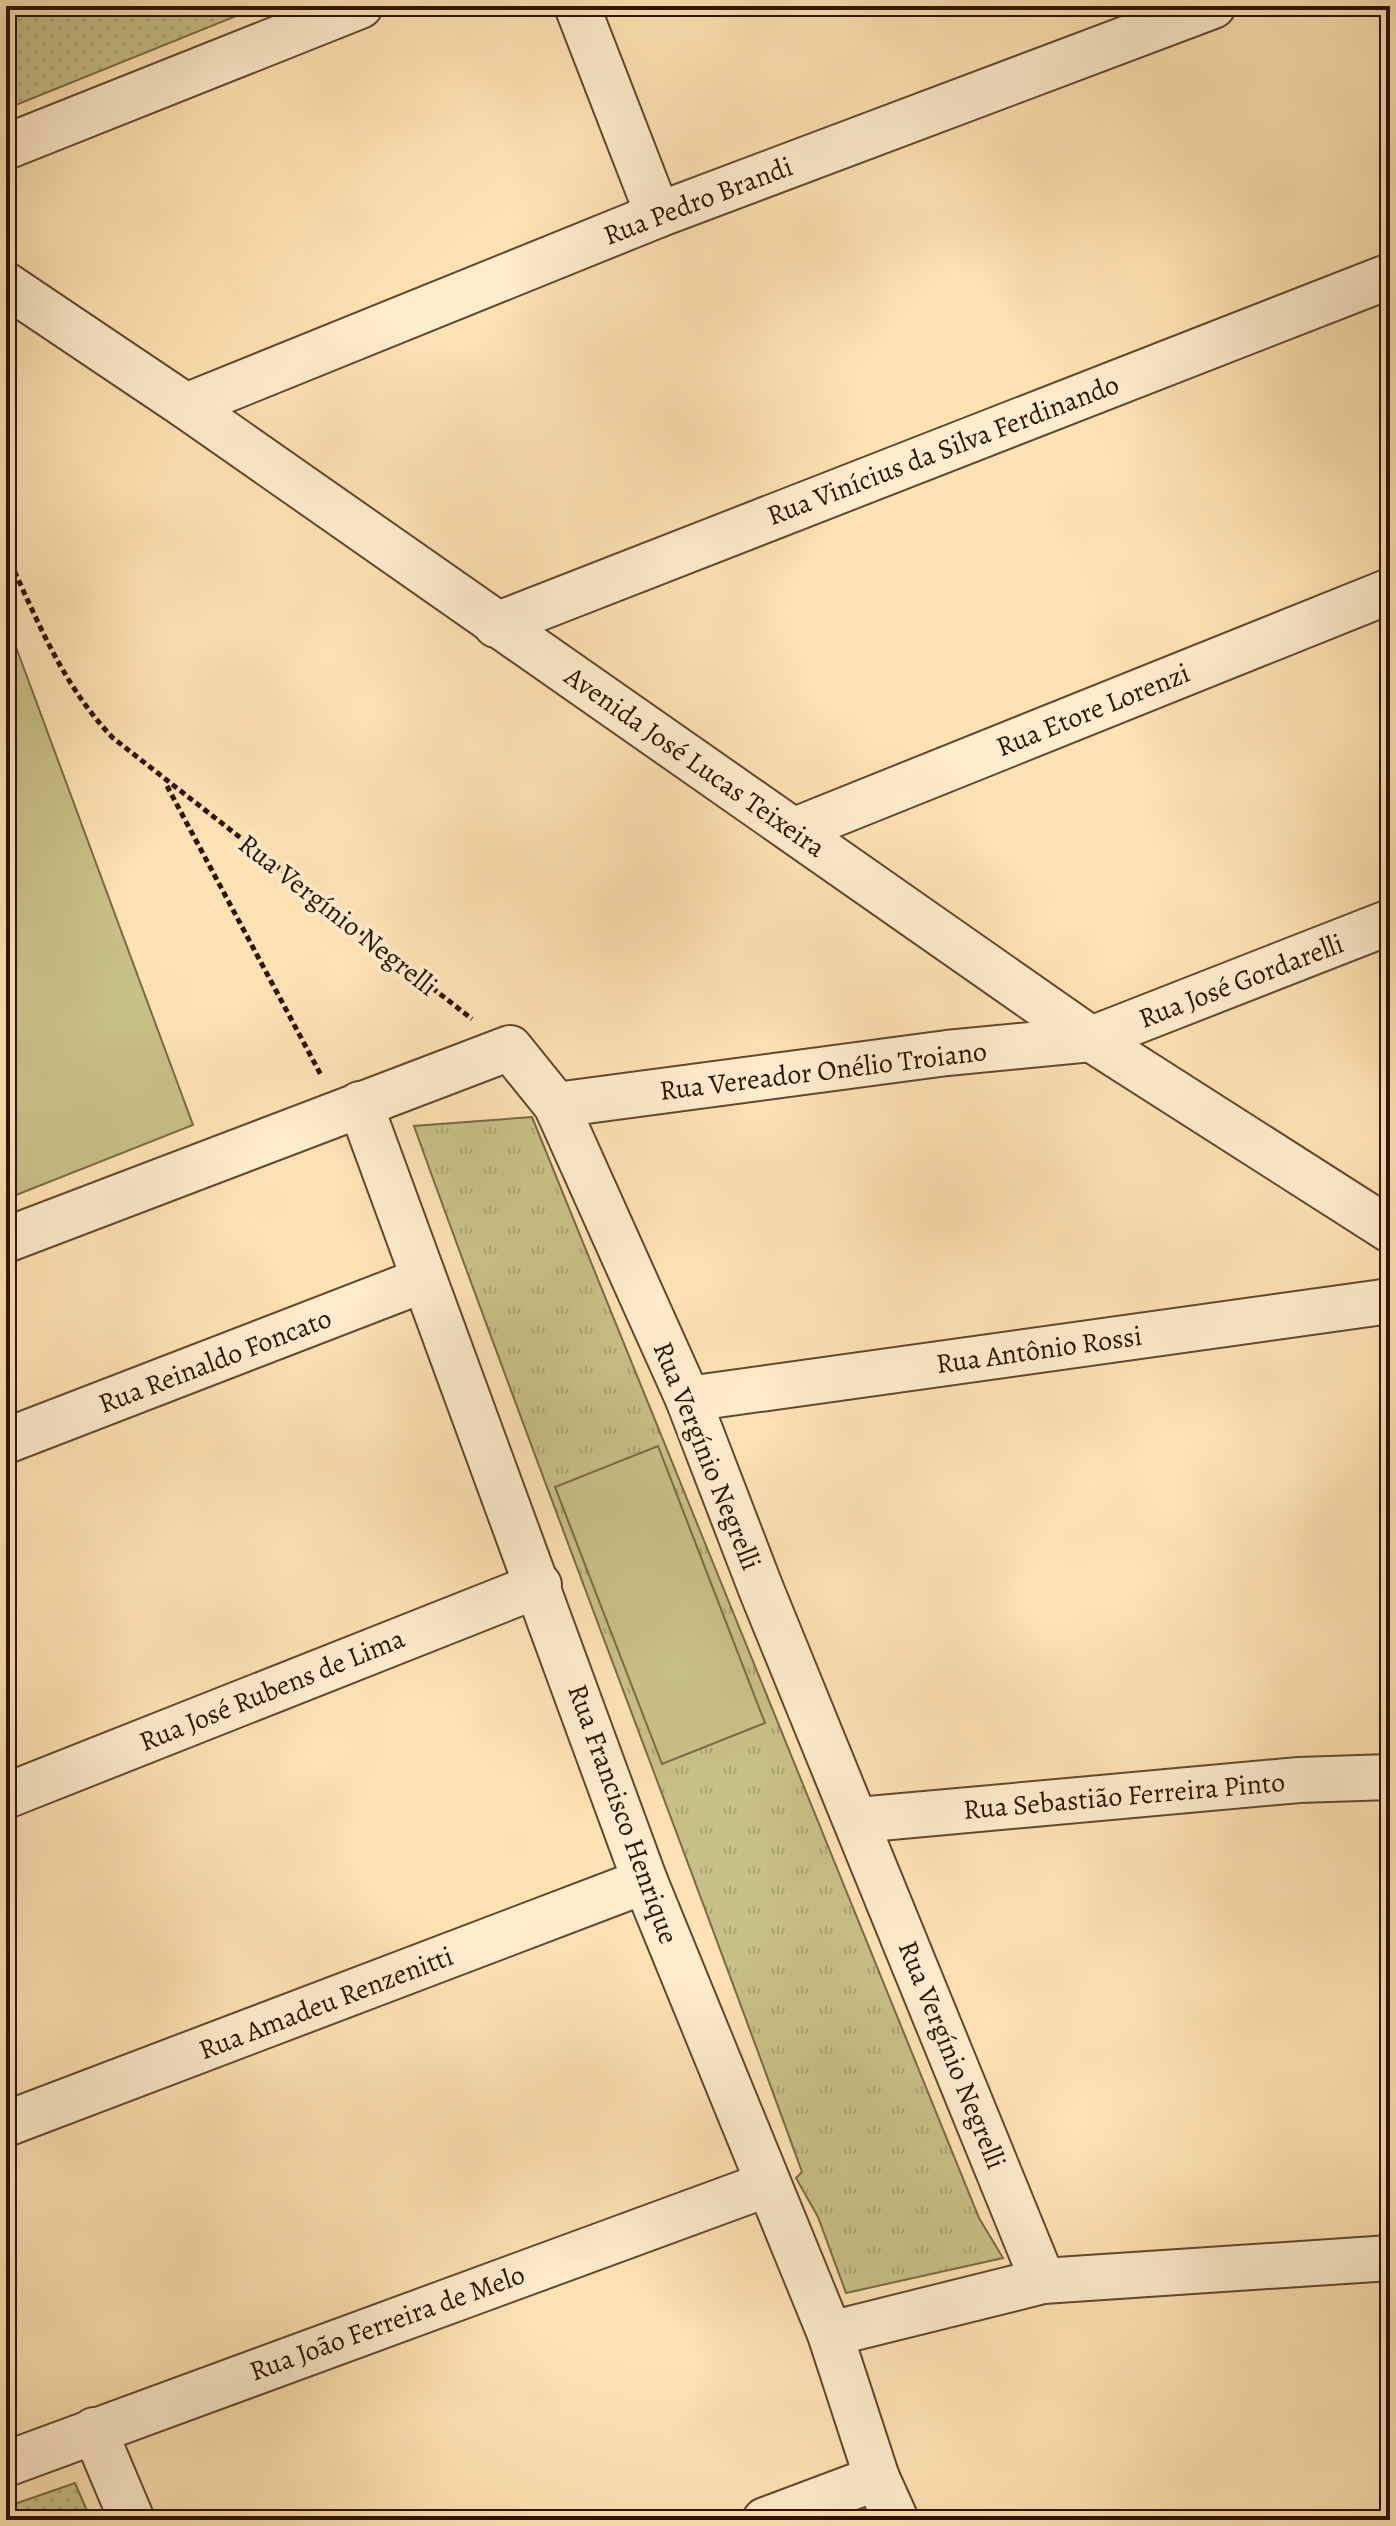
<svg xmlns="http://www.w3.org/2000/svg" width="1396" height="2526" font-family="Alegreya,serif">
	<defs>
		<pattern id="grass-dots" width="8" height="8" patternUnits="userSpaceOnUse" patternTransform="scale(2)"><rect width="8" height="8" fill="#c8c187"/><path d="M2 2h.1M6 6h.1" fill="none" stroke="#aca573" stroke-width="1.8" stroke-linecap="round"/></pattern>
		<pattern id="park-tufts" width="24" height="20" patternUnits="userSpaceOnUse" patternTransform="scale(2)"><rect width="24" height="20" fill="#c8c187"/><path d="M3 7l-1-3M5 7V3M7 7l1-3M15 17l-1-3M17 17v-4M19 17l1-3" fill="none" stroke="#aca573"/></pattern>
	</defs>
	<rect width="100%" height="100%" fill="#ffe3b4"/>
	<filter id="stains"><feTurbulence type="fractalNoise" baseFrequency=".0025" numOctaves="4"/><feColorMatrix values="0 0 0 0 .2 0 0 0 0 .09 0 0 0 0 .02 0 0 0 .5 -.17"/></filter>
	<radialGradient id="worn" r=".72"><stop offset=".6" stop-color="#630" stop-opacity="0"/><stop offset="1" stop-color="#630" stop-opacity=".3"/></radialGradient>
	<g fill="url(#grass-dots)" stroke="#7a6a44" stroke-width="2">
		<path d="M8 6H261L6 109Z"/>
		<path d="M75 2483 91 2520H6V2507Z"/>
	</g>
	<path fill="url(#park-tufts)" stroke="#7a6a44" stroke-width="2" d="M532 1117 979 2218 1003 2258 846 2293 818 2217 796 2178 802 2172C675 1822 540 1476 414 1126Z"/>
	<g fill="#c8c187" stroke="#7a6a44" stroke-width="2">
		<path d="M6 620 193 1125 6 1199Z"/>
		<path d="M658 1446 765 1723 662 1764 555 1487Z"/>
	</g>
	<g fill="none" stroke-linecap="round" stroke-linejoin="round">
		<defs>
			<g id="minor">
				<path d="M577 6 658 215"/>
				<path d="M6 147 360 6"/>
				<path d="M6 285 186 406 1091 1039 1390 1230"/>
				<path d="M186 406 658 215 1213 6"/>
				<path d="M496 625 1390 276"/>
				<path d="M795 830 1390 591"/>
				<path d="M360 1104 645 1881 830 2334 877 2478 896 2520"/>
				<path d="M556 1105 947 1053 1091 1039 1390 922"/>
				<path d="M6 1240 510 1048 556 1105 688 1399 761 1589 1043 2281"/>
				<path d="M688 1399 1390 1301"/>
				<path d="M6 1441 423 1280"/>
				<path d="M6 1796 539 1585"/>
				<path d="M858 1820 1299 1780 1390 1777"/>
				<path d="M6 2124 645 1881"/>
				<path d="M830 2334 1043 2281 1390 2258"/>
				<path d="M94 2430 132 2520"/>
				<path d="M6 2464 768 2184"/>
				<path d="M765 2520 877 2478"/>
			</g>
		</defs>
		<use href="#minor" stroke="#61482d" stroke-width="48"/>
		<g stroke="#2c1400" stroke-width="5" stroke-dasharray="6 4" stroke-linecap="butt">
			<path d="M6 553C37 619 62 685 113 738L472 1019"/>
			<path d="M167 786 322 1077"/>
		</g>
		<use href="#minor" stroke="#ffedce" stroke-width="44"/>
	</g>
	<g text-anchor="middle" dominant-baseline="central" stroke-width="7" stroke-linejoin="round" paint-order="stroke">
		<g font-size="28" fill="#2c1400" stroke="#ffedce">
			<text transform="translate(698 201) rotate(-21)">Rua Pedro Brandi</text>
			<text transform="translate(943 450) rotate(-21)">Rua Vinícius da Silva Ferdinando</text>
			<text transform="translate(1093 710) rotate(-22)">Rua Etore Lorenzi</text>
			<text transform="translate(695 762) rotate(35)">Avenida José Lucas Teixeira</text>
			<text transform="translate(338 915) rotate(38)">Rua Vergínio Negrelli</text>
			<text transform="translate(1241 981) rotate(-21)">Rua José Gordarelli</text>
			<text transform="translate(823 1071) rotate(-7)">Rua Vereador Onélio Troiano</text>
			<text transform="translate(1039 1350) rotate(-8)">Rua Antônio Rossi</text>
			<text transform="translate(215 1361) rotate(-21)">Rua Reinaldo Foncato</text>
			<text transform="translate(707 1456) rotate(68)">Rua Vergínio Negrelli</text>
			<text transform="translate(272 1690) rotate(-22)">Rua José Rubens de Lima</text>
			<text transform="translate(1124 1796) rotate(-5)">Rua Sebastião Ferreira Pinto</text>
			<text transform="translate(623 1814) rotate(70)">Rua Francisco Henrique</text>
			<text transform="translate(326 2003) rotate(-21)">Rua Amadeu Renzenitti</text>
			<text transform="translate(952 2055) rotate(68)">Rua Vergínio Negrelli</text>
			<text transform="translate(387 2323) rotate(-20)">Rua João Ferreira de Melo</text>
		</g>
	</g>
	<rect width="1396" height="2526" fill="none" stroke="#ffe3b4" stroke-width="32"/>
	<rect x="8" y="8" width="1380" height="2510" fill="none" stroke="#2c1400" stroke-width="4"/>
	<rect x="16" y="16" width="1364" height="2494" fill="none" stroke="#2c1400" stroke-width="2"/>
	<rect width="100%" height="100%" filter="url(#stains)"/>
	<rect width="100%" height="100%" fill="url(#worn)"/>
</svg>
